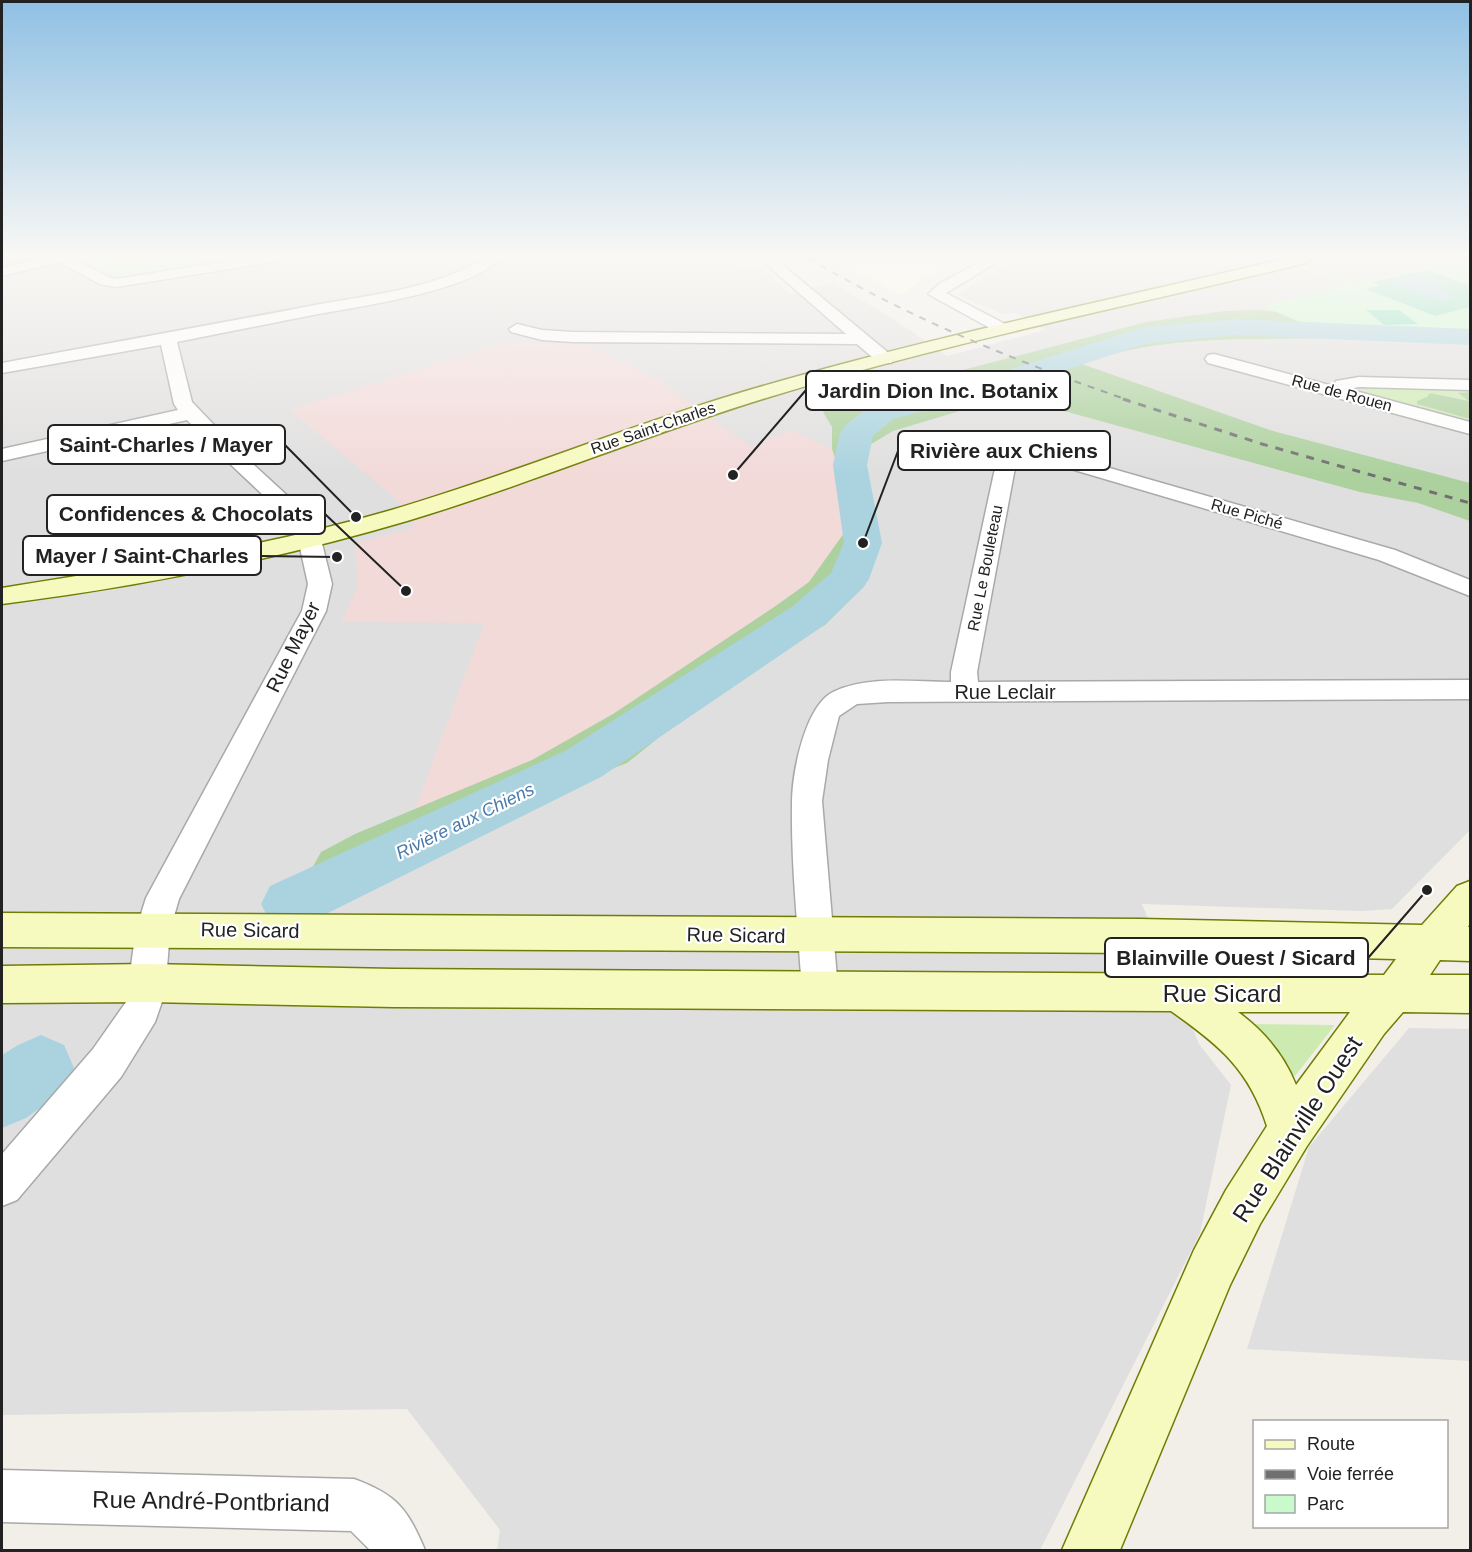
<svg xmlns="http://www.w3.org/2000/svg" width="1472" height="1552" font-family="Helvetica,sans-serif">
	<rect width="100%" height="100%" fill="#f2efe9"/>
	<g fill="#e0dfdf">
		<path d="M2 258H68L119 282 262 258H746L737 260 749 271 763 269 790 294 832 283 889 316 947 356 1045 330 1016 313 1003 314 957 295 1017 258H1273L1347 284 1265 306 1324 333 1470 339V830L1392 909 1361 911 1142 904 1199 1044 1231 1085 1200 1233 1040 1550H497L500 1530 407 1409 2 1415Z"/>
		<path d="M1332 258H1470L1371 278 1323 260Z"/>
		<path d="M1409 1028 1470 1029V1361L1247 1349 1309 1147Z"/>
	</g>
	<path fill="#f2dad9" d="M504 343 587 345 659 380 751 447 791 430 832 449 852 508 847 529 809 582 777 605 613 714 532 760 415 810 484 623 341 622 358 586 355 543 414 528 396 499 290 410Z"/>
	<path fill="#ffffe5" d="M829 258H963L924 278 901 295Z"/>
	<g fill="#cdebb0">
		<path d="M1368 387 1470 389V392L1459 393 1470 401 1449 396 1427 397 1417 401V404L1470 419V422L1373 396 1363 391V389Z"/>
		<path d="M1248 1024 1335 1025 1295 1076 1285 1073Z"/>
	</g>
	<g fill="#add19e">
		<path d="M1258 310 1278 312 1324 333 1322 338C1243 340 1157 335 1082 364L1273 431 1470 483V521L1418 503 1360 492 1020 399 993 401 893 431 868 446 863 466 874 524 864 569 849 601 825 625 791 644 713 694 627 763 563 787 363 877 332 885 310 872 321 852 355 834 532 760 613 714 777 605 809 582 847 529 852 508 832 449V427L823 412 836 404 868 395 1146 322 1224 311Z"/>
		<path d="M1470 392V419L1417 404V401L1427 397 1430 393 1469 401 1458 393Z"/>
	</g>
	<g fill="#c8facc">
		<path d="M68 258H262L119 282Z"/>
		<path d="M1470 258V339L1324 333 1264 306 1346 284 1300 265 1323 260 1371 278Z"/>
	</g>
	<g fill="#88e0be">
		<path d="M1428 270 1470 286V307L1435 316 1366 289 1380 285 1373 282Z"/>
		<path d="M1366 310H1399L1418 324 1384 325Z"/>
	</g>
	<path fill="#e2e2e2" d="M1324 261 1370 279 1355 283 1310 265Z"/>
	<path fill="#aad3df" d="M1420 274 1445 283 1433 287 1457 297 1440 301 1390 282Z"/>
	<g fill="none" stroke-linecap="round" stroke-linejoin="round">
		<g fill="#aad3df" fill-rule="evenodd">
			<path d="M1236 319 1470 329V345L1236 335 1145 344 1011 388 893 419 873 436 867 465 882 543 869 579 863 588 823 626 601 777 310 922 290 929 270 922 261 904 270 886 565 751 793 606 831 573 844 543 833 465 840 433 845 426 871 405 989 376 1141 328Z"/>
			<path d="M41 1035 64 1045 74 1068 64 1091 26 1118 2 1128V1055L18 1045Z"/>
		</g>
		<defs>
			<g id="street">
				<path d="M41 258H72L109 277 116 279 248 258H280L273 262 116 287 100 284 59 262 2 276V268Z"/>
				<path d="M484 258H500C473 291 356 307 313 315 268 324 222 333 177 342L192 402 242 454 317 523 332 584 326 611 179 899 170 930 165 993 155 1022 121 1077 17 1200 2 1206V1154L93 1049 126 1002 136 930 146 898 291 631 302 611 308 584 295 525 228 462 187 420 2 461V449L178 410 174 404 161 345 2 373V363C104 344 207 326 310 306 367 295 434 290 484 258Z"/>
				<path d="M759 258H774L891 355 894 359 891 363H879L857 344 573 342 542 340 511 332 509 329 517 324 542 330 573 332 846 334Z"/>
				<path d="M987 258H1004L946 293 1009 326 1011 329 1009 332H997L928 294 939 284Z"/>
				<path d="M1214 354 1333 386 1336 381 1359 377 1470 380V390L1359 387 1348 389 1470 422V434L1208 363 1205 359 1208 355Z"/>
				<path d="M1033 446 1395 550 1470 580V596L1379 560 1037 459C1024 457 1018 461 1014 473L977 672 978 682 1470 680V699L888 702 857 704 839 716 828 760 822 801 838 990 833 1002 820 1007 807 1002 802 990C798 928 791 865 792 803 792 773 805 706 833 692 868 675 914 682 951 682V672L994 473C1000 455 1013 446 1033 446Z"/>
				<path d="M2 1470 354 1479C397 1495 407 1508 425 1550H370L351 1531 2 1522Z"/>
			</g>
			<g id="secondary">
				<path d="M1288 258H1314L1306 263C1126 307 943 343 766 398 645 435 528 485 407 521 275 560 137 587 2 604V588C131 567 261 548 388 511 512 475 631 424 756 388 931 337 1110 300 1288 258Z"/>
				<path d="M1470 881V923L1468 927H1470V961L1440 960 1430 975H1470V1013L1403 1012 1384 1034 1307 1146 1260 1224 1230 1285 1120 1550H1062L1194 1250 1226 1190 1267 1126C1249 1069 1219 1045 1171 1011L394 1007 148 1002 2 1003V966L148 964 394 969 1384 975 1396 959 1140 953 2 947V913L1140 919 1422 925 1457 886ZM1238 1012H1350L1296 1085C1284 1055 1264 1031 1238 1012Z"/>
			</g>
		</defs>
		<use href="#street" stroke="#a9a9a9" stroke-width="3"/>
		<use href="#secondary" stroke="#707d05" stroke-width="3"/>
		<use href="#street" fill="#fff" fill-rule="evenodd"/>
		<use href="#secondary" fill="#f7fabf" fill-rule="evenodd"/>
		<path stroke="#707070" stroke-width="2" stroke-dasharray="7 7" stroke-linecap="butt" d="M808 258C909 318 1017 362 1128 400"/>
		<path stroke="#707070" stroke-width="3" stroke-dasharray="8 8" stroke-linecap="butt" d="M1123 399 1262 444 1470 503"/>
	</g>
	<linearGradient id="sky" x2="0" y2="1"><stop stop-color="#8fc0e4"/><stop offset="0.54" stop-color="#f9f8f5"/><stop offset="1" stop-color="#f9f8f5" stop-opacity="0"/></linearGradient>
	<rect width="1472" height="475" fill="url(#sky)"/>
	<g text-anchor="middle" dominant-baseline="central" stroke-width="4.5" stroke-linejoin="round" paint-order="stroke">
		<g font-size="16" fill="#222" stroke="#fff">
			<text transform="translate(1342 393) rotate(15)">Rue de Rouen</text>
			<text transform="translate(653 428) rotate(-19)">Rue Saint-Charles</text>
			<text transform="translate(1247 514) rotate(16)">Rue Piché</text>
			<text transform="translate(985 568) rotate(-79)">Rue Le Bouleteau</text>
		</g>
		<g font-size="18" font-style="italic" fill="#4a7aab" stroke="#fff">
			<text transform="translate(465 821) rotate(-26)">Rivière aux Chiens</text>
		</g>
		<g font-size="20" fill="#222" stroke="#fff">
			<text transform="translate(293 647) rotate(-64)">Rue Mayer</text>
			<text x="1005" y="692">Rue Leclair</text>
			<text transform="translate(250 930) rotate(1)">Rue Sicard</text>
			<text transform="translate(736 935) rotate(1)">Rue Sicard</text>
		</g>
		<g font-size="24" fill="#222" stroke="#fff">
			<text x="1222" y="993">Rue Sicard</text>
			<text transform="translate(1297 1129) rotate(-57)">Rue Blainville Ouest</text>
			<text transform="translate(211 1501) rotate(1)">Rue André-Pontbriand</text>
		</g>
	</g>
	<path fill="none" stroke="#222" stroke-width="2" d="M733 475L806 390M356 517L285 445M863 543L898 451M406 591L325 514M337 557L261 556M1427 890L1368 958"/>
	<g fill="#222" stroke="#fff" stroke-width="2">
		<circle cx="733" cy="475" r="6"/>
		<circle cx="356" cy="517" r="6"/>
		<circle cx="863" cy="543" r="6"/>
		<circle cx="406" cy="591" r="6"/>
		<circle cx="337" cy="557" r="6"/>
		<circle cx="1427" cy="890" r="6"/>
	</g>
	<g fill="#fff" stroke="#222" stroke-width="2">
		<rect x="806" y="371" width="264" height="39" rx="6"/>
		<rect x="48" y="425" width="237" height="39" rx="6"/>
		<rect x="898" y="431" width="212" height="39" rx="6"/>
		<rect x="47" y="495" width="278" height="39" rx="6"/>
		<rect x="23" y="536" width="238" height="39" rx="6"/>
		<rect x="1105" y="938" width="263" height="39" rx="6"/>
	</g>
	<g font-size="21" text-anchor="middle" font-weight="bold" fill="#222">
		<text x="938" y="398">Jardin Dion Inc. Botanix</text>
		<text x="166" y="452">Saint-Charles / Mayer</text>
		<text x="1004" y="458">Rivière aux Chiens</text>
		<text x="186" y="521">Confidences &amp; Chocolats</text>
		<text x="142" y="563">Mayer / Saint-Charles</text>
		<text x="1236" y="965">Blainville Ouest / Sicard</text>
	</g>
	<rect width="1472" height="1552" fill="none" stroke="#222222" stroke-width="6"/>
	<rect x="1253" y="1420" width="195" height="108" fill="#ffffff" stroke="#a7a7a7" stroke-width="1.5"/>
	<rect x="1265" y="1440" width="30" height="9" fill="#f7fabf" stroke="#a7a7a7" stroke-width="1.5"/>
	<text x="1307" y="1450" font-size="18" fill="#222222">Route</text>
	<rect x="1265" y="1470" width="30" height="9" fill="#707070" stroke="#a7a7a7" stroke-width="1.5"/>
	<text x="1307" y="1480" font-size="18" fill="#222222">Voie ferrée</text>
	<rect x="1265" y="1495" width="30" height="18" fill="#c8facc" stroke="#a7a7a7" stroke-width="1.5"/>
	<text x="1307" y="1510" font-size="18" fill="#222222">Parc</text>
</svg>
